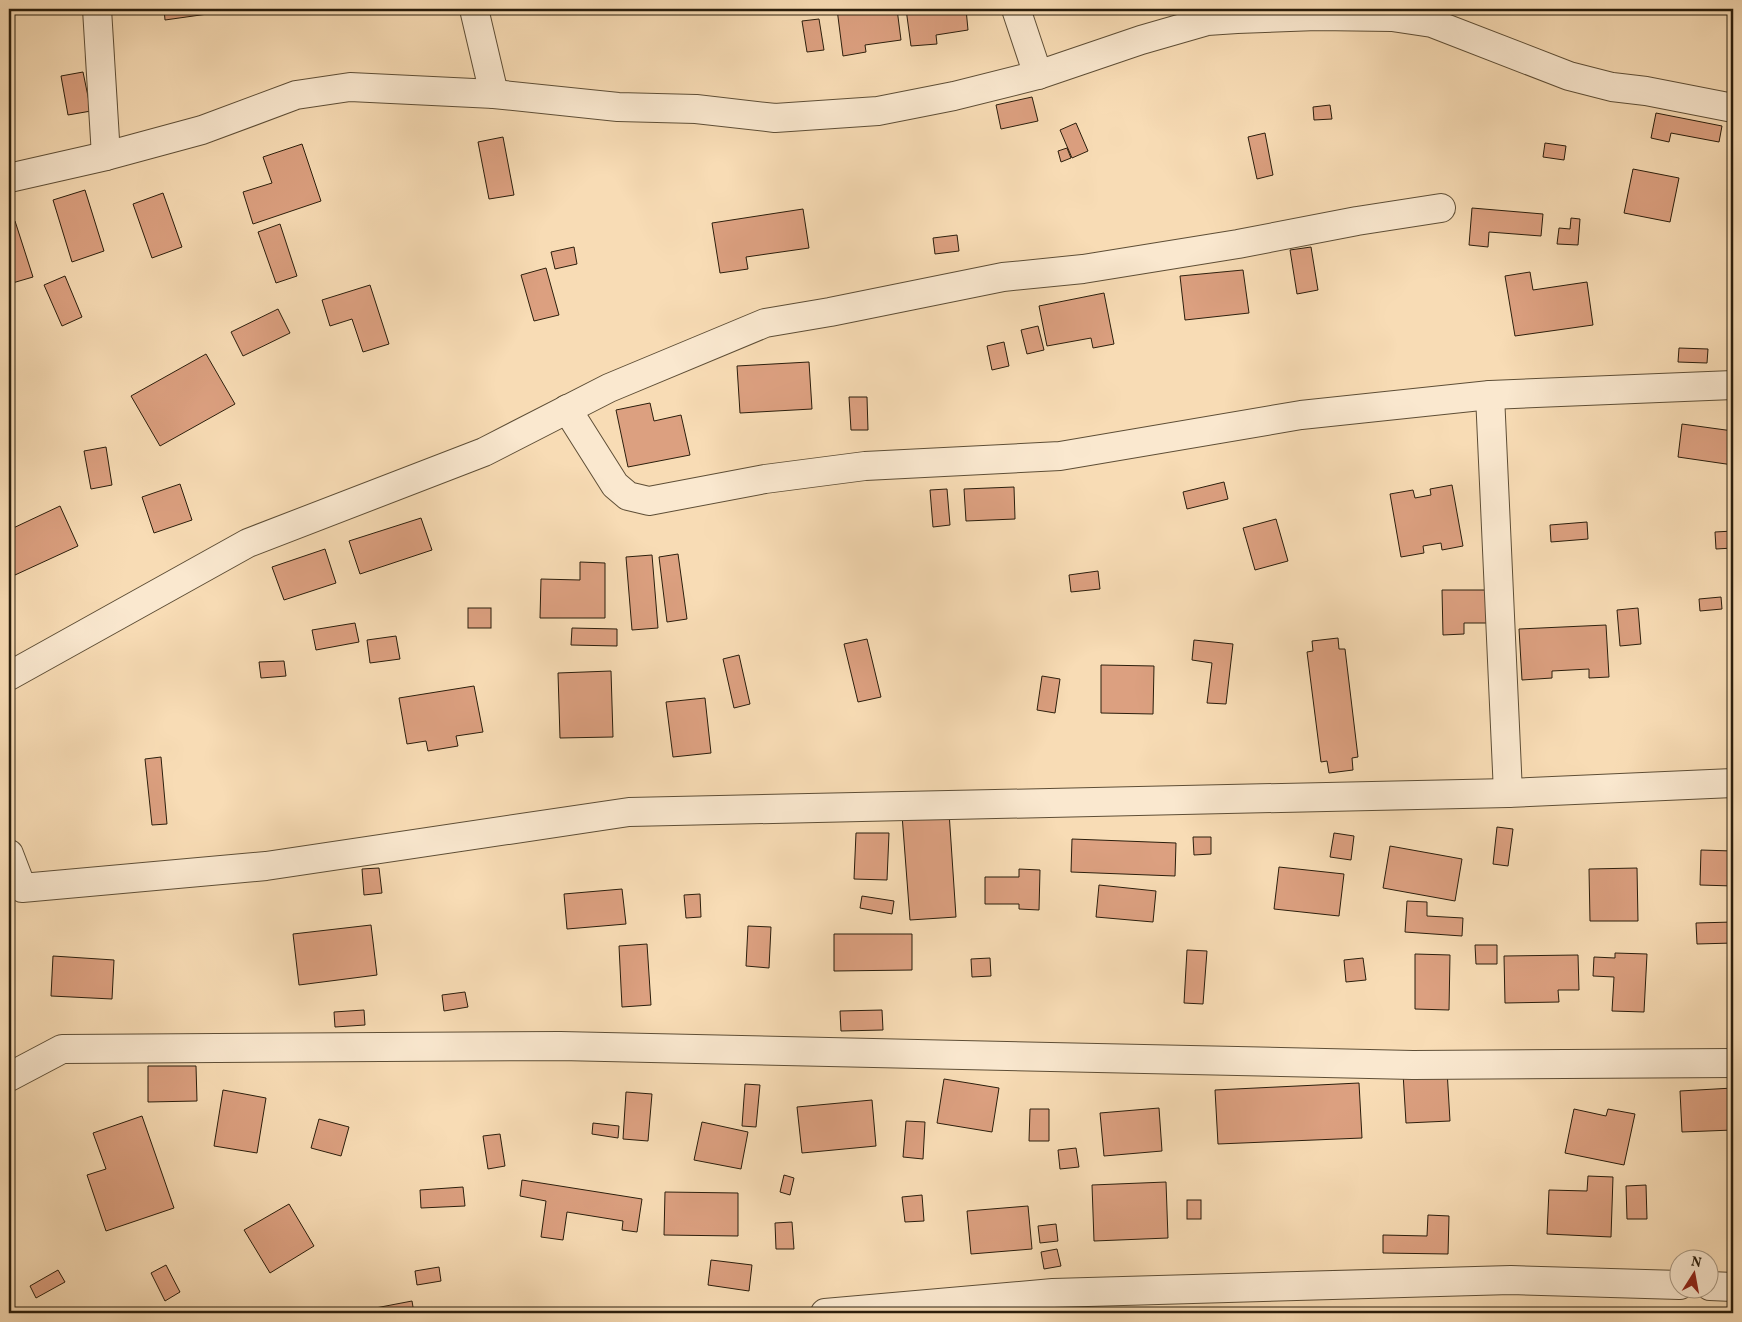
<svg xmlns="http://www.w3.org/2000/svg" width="1742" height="1322" font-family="Vollkorn,serif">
	<rect width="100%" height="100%" fill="#f8dcb5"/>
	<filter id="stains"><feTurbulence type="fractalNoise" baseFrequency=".004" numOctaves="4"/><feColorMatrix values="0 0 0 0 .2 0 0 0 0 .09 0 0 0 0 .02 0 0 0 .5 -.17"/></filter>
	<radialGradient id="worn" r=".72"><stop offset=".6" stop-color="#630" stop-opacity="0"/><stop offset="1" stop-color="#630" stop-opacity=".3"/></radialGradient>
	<g fill="#dca080" stroke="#2b1e0c">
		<path d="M164 9H243L165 20Z"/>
		<path d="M837 9H897L901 40 865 45 866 52 843 56Z"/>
		<path d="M906 9H966L968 30 936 35 937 44 911 46Z"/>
		<path d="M819 19 824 50 807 52 802 21Z"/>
		<path d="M83 72 91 111 68 115 61 76Z"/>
		<path d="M1032 97 1038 121 1001 129 996 105Z"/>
		<path d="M1330 105 1332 119 1314 120 1313 107Z"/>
		<path d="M1656 113 1722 126 1719 142 1671 133 1669 142 1651 138Z"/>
		<path d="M1076 123 1088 151 1072 158 1060 130Z"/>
		<path d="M1265 133 1273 175 1257 179 1248 137Z"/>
		<path d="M503 137 514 195 489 199 478 142Z"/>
		<path d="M1545 143 1566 146 1564 160 1543 157Z"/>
		<path d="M302 144 321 201 253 224 243 192 272 183 263 157Z"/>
		<path d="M1067 148 1071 158 1061 162 1058 151Z"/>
		<path d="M1633 169 1679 178 1670 222 1624 213Z"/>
		<path d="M85 190 104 251 72 262 53 200Z"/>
		<path d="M163 193 182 247 152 258 133 204Z"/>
		<path d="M1472 208 1543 214 1541 236 1489 232 1488 247 1469 245Z"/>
		<path d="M803 209 809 248 746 257 748 269 720 273 712 223Z"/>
		<path d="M1571 218 1580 219 1578 245 1557 244 1559 228 1570 229Z"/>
		<path d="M15 221 33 277 9 284V223Z"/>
		<path d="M280 224 297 276 276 283 258 232Z"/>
		<path d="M957 235 959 251 935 254 933 238Z"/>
		<path d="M574 247 577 264 555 269 551 252Z"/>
		<path d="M1311 247 1318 290 1297 294 1290 250Z"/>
		<path d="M546 268 559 315 534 321 521 275Z"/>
		<path d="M1243 270 1249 313 1185 320 1180 276Z"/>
		<path d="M1530 272 1533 290 1587 282 1593 325 1515 336 1505 276Z"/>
		<path d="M65 276 82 317 62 326 44 285Z"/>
		<path d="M370 285 389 344 363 352 352 319 330 326 322 300Z"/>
		<path d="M1104 293 1114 344 1093 348 1091 338 1047 346 1039 306Z"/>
		<path d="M278 309 290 333 243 356 231 332Z"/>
		<path d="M1038 326 1044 350 1027 354 1021 330Z"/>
		<path d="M1004 342 1009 366 992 370 987 346Z"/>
		<path d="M1679 348 1708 349 1707 363 1678 362Z"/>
		<path d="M206 354 235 404 160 446 131 396Z"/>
		<path d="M809 362 812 409 740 413 737 366Z"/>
		<path d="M849 397H867L868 430H851Z"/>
		<path d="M650 403 654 421 681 415 690 455 628 467 616 410Z"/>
		<path d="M1682 424 1733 431V465L1678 457Z"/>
		<path d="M106 447 112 485 91 489 84 451Z"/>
		<path d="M1224 482 1228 499 1187 509 1183 492Z"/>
		<path d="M180 484 192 520 154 533 142 497Z"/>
		<path d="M1452 485 1463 546 1442 550 1441 543 1423 546 1424 553 1401 557 1390 494 1413 490 1415 498 1431 495 1430 489Z"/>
		<path d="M1014 487 1015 519 966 521 964 489Z"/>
		<path d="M947 489 950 525 933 527 930 490Z"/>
		<path d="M60 506 78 546 15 575 9 561V530Z"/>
		<path d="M421 518 432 550 360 574 349 541Z"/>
		<path d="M1276 519 1288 561 1255 570 1243 528Z"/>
		<path d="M1587 522 1588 539 1551 542 1550 525Z"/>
		<path d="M1733 531V548L1716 549 1715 532Z"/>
		<path d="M325 549 336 583 284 600 272 567Z"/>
		<path d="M678 554 687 619 667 622 659 557Z"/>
		<path d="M652 555 658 628 632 630 626 557Z"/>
		<path d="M580 562 605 563V618H540L541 579 580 580Z"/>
		<path d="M1098 571 1100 589 1071 592 1069 575Z"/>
		<path d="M1442 590H1491V623H1464V634L1443 635Z"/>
		<path d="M1721 597 1722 609 1700 611 1699 599Z"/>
		<rect x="468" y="608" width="23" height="20"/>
		<path d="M1638 608 1641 644 1620 646 1617 610Z"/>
		<path d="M355 623 359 642 316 650 312 630Z"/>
		<path d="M1606 625 1609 677 1589 678V669L1552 671V678L1522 680 1519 629Z"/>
		<path d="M572 628 617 629V646L571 645Z"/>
		<path d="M396 636 400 659 370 663 367 640Z"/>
		<path d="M1338 638 1339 649H1345L1358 757 1352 758 1353 770 1329 773 1327 761 1321 762 1307 652 1313 651 1312 641Z"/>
		<path d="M867 639 881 697 858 702 844 644Z"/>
		<path d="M1194 640 1233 644 1226 704 1207 703 1212 663 1192 660Z"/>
		<path d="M739 655 750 704 734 708 723 659Z"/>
		<path d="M284 661 286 676 261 678 259 662Z"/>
		<path d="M1101 665 1154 666 1153 714 1101 713Z"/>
		<path d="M611 671 613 737 560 738 558 673Z"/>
		<path d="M1042 676 1060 679 1055 713 1037 710Z"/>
		<path d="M474 686 483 732 456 736 458 746 428 751 426 741 407 744 399 698Z"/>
		<path d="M705 698 711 753 673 757 666 702Z"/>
		<path d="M161 757 167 824 152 825 145 759Z"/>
		<path d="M949 812 956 917 910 920 902 815Z"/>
		<path d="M1497 827 1513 829 1508 866 1493 864Z"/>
		<path d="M856 833H889L887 880 854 879Z"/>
		<path d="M1334 833 1354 836 1351 860 1330 857Z"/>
		<path d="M1732 836 1733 886 1700 885 1701 850 1732 851Z"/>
		<path d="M1193 837H1211V854L1194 855Z"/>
		<path d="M1072 839 1176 843 1175 876 1071 872Z"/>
		<path d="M1390 846 1462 859 1455 901 1383 888Z"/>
		<path d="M1279 867 1344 874 1339 916 1274 909Z"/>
		<path d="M379 868 382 893 364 895 362 869Z"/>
		<path d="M1637 868 1638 921H1590L1589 869Z"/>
		<path d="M1019 869 1040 870 1039 910 1019 909V904H985V877H1019Z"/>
		<path d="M1099 885 1156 891 1153 922 1096 917Z"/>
		<path d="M622 889 626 924 567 929 564 894Z"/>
		<path d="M700 894 701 917 686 918 684 895Z"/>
		<path d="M862 896 894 901 892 914 860 908Z"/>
		<path d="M1407 901 1427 902V916L1463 918 1462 936 1405 932Z"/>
		<path d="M1733 922V943L1697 944 1696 923Z"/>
		<path d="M371 925 377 975 299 985 293 934Z"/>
		<path d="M748 926 771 927 769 968 746 966Z"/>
		<path d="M834 934H912V970L834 971Z"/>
		<path d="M647 944 651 1005 622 1007 619 946Z"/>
		<path d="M1475 945H1497V964H1476Z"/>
		<path d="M1187 950 1207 951 1203 1004 1184 1003Z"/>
		<path d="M1615 953 1647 954 1644 1012 1612 1011 1614 977 1593 976 1594 957 1615 958Z"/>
		<path d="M1415 954 1450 955 1449 1010 1415 1009Z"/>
		<path d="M1578 955 1579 990H1558L1559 1002 1505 1003 1504 956Z"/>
		<path d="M53 956 114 960 112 999 51 996Z"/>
		<path d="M990 958 991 976 972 977 971 959Z"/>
		<path d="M1363 958 1366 980 1346 982 1344 960Z"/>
		<path d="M465 992 468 1007 444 1011 442 995Z"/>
		<path d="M364 1010 365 1025 335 1027 334 1012Z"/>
		<path d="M882 1010 883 1030 841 1031 840 1011Z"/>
		<path d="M148 1066H196L197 1101 148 1102Z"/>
		<path d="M1447 1070 1450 1121 1406 1123 1403 1073Z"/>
		<path d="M944 1079 999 1088 992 1132 937 1123Z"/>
		<path d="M1359 1083 1362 1138 1218 1144 1215 1090Z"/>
		<path d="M745 1084 760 1085 756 1127 742 1126Z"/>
		<path d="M1733 1088V1130L1682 1132 1680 1091Z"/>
		<path d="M223 1090 266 1098 257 1153 214 1146Z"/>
		<path d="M626 1092 652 1094 648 1141 623 1139Z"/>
		<path d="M872 1100 876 1146 802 1153 797 1107Z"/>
		<path d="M1159 1108 1162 1151 1104 1156 1100 1113Z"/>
		<path d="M1030 1109H1049V1141H1029Z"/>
		<path d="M1574 1109 1606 1116 1608 1109 1635 1114 1624 1165 1565 1153Z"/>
		<path d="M142 1116 174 1208 106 1231 87 1175 106 1169 93 1133Z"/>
		<path d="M319 1119 349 1127 341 1156 311 1148Z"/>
		<path d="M906 1121 925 1122 923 1159 903 1157Z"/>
		<path d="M702 1122 748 1132 741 1169 694 1160Z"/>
		<path d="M593 1123 619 1126 618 1138 592 1134Z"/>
		<path d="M500 1134 505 1166 488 1169 483 1136Z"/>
		<path d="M1076 1148 1079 1167 1060 1169 1058 1150Z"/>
		<path d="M784 1175 794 1178 790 1195 780 1192Z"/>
		<path d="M1588 1176 1613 1177 1611 1237 1547 1234 1549 1190 1587 1191Z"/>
		<path d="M522 1180 642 1199 637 1232 622 1230 623 1221 567 1212 563 1240 541 1237 546 1201 520 1196Z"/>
		<path d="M1166 1182 1168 1238 1094 1241 1092 1185Z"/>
		<path d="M1646 1185 1647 1219H1627L1626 1186Z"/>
		<path d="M463 1187 465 1206 421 1208 420 1190Z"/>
		<path d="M665 1192 738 1193V1236L664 1235Z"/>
		<path d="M922 1195 924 1221 905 1222 902 1197Z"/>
		<rect x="1187" y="1200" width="14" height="19"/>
		<path d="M289 1204 314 1246 270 1273 244 1230Z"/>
		<path d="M1028 1206 1032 1249 971 1254 967 1211Z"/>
		<path d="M1428 1215 1449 1216 1448 1254 1383 1253V1235L1427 1236Z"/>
		<path d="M792 1222 794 1249H776L775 1223Z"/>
		<path d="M1056 1224 1058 1241 1040 1243 1038 1226Z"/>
		<path d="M1057 1249 1061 1266 1044 1269 1041 1252Z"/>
		<path d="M711 1260 752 1265 749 1291 708 1285Z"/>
		<path d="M166 1265 180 1292 165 1301 151 1273Z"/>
		<path d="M439 1267 441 1281 417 1285 415 1271Z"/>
		<path d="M58 1270 65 1282 36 1298 30 1286Z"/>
		<path d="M412 1301 414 1313H365V1310Z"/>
	</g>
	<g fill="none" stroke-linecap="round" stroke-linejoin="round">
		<defs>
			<g id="minor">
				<path d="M97 9 106 156"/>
				<path d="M474 9 494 94"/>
				<path d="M1016 9 1038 75"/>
				<path d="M9 178 106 156 202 130 296 95 350 87 494 94 618 107 696 109 775 118 878 111 954 96 1038 75 1141 40 1207 21 1237 19 1317 16 1392 17 1432 23 1569 76 1612 87 1646 91 1733 108"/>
				<path d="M1490 395 1508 793"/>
				<path d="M567 409 615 485 628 496 649 501 765 479 865 466 1060 456 1301 415 1490 395 1733 385"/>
				<path d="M9 676 248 543 484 452 609 388 765 323 830 312 1003 277 1083 269 1238 244 1357 221 1441 208"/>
				<path d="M9 854 22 888 266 866 629 812 1508 793 1733 783"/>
				<path d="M9 1077 62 1049 560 1046 1413 1065 1733 1063"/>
				<path d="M1710 1286 1733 1287"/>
				<path d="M825 1313 1053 1293 1511 1280 1680 1285"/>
			</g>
		</defs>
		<use href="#minor" stroke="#5e4e36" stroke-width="30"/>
		<use href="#minor" stroke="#fae8cf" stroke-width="28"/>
	</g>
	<rect width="1742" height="1322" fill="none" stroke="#f8dcb5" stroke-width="30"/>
	<rect x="10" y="10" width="1722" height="1302" fill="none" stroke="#2b1e0c" stroke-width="2.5"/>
	<rect x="15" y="15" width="1712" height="1292" fill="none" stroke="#2b1e0c"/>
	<g transform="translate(1694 1274) rotate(11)"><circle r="24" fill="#fae8cf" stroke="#a79781"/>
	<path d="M0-4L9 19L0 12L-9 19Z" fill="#8f2418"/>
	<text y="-8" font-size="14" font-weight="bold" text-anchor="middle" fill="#2b1e0c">N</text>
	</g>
	<rect width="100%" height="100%" filter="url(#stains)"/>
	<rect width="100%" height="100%" fill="url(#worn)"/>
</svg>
